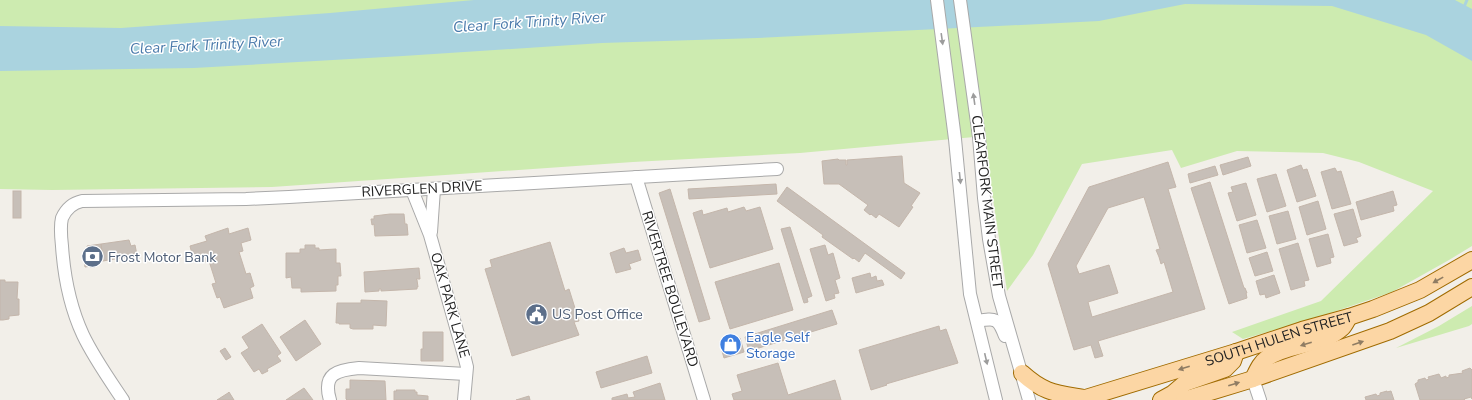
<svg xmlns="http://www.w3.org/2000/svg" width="1472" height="400" font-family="'Nunito Sans',sans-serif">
	<rect width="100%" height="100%" fill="#f2efe9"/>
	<g fill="#cdebb0">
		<path d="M0 0H1472V246L1449 260 1392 292 1313 319 1243 339 1232 332 1321 301 1433 191 1359 162 1323 153 1237 151 1181 168 1172 150 1082 164 1033 255 1007 291 992 192 985 136 800 153 633 162 272 187 52 190 0 189Z"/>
		<path d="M1472 306V324L1469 326 1396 348 1439 326Z"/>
	</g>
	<path fill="#aad3df" d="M474 0H1455L1472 9V61L1426 35 1332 6 1185 4 1099 21 757 38 602 43 403 56 194 68 0 71V26L121 28 330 13Z"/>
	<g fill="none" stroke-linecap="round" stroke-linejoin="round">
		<path stroke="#aad3df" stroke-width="3" d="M1464 7 1467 0"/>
	</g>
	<g fill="#c7bfb8" stroke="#c4b6ab" fill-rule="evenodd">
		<path d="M902 156 904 183 920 193 911 206 913 207 899 227 879 214 876 218 871 214 870 215 864 210 868 205 839 184H824L822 161 838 159 839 160H846V165H847V160Z"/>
		<path d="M1248 157 1251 166 1223 175 1220 165Z"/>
		<path d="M1168 162 1176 187 1168 189 1205 309 1098 341 1103 356 1095 358 1091 345 1074 350 1048 264 1089 187ZM1144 197 1160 249 1156 250 1159 257 1161 264 1164 262 1173 292 1092 317 1088 302 1118 293 1109 265 1079 274 1076 266 1108 208Z"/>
		<path d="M1301 165 1303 170 1307 169 1316 196 1297 202 1287 170Z"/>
		<path d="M1215 166 1218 175 1190 183 1188 174Z"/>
		<path d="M1335 168 1337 172 1341 171 1351 204 1332 209 1321 172Z"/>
		<path d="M1276 174 1286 206 1267 212 1257 179Z"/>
		<path d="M1210 182 1244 288H1245L1247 293H1246L1247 298 1229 304 1191 188Z"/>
		<path d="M1246 183 1256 215 1237 221 1228 193 1233 192 1231 187Z"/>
		<path d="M776 184 777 194 689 199 688 189Z"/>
		<path d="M787 187 905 273 901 279 865 253 859 262 854 258 853 259 822 237 823 235 777 201Z"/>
		<path d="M670 189 710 319 699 322 659 193Z"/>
		<rect x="13" y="191" width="8" height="27"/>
		<path d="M1393 191 1397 205 1393 206 1394 211 1361 220 1356 202Z"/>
		<path d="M1318 201 1326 229 1307 235 1299 207Z"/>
		<path d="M744 207 746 211 760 207 773 249 710 268 693 213 702 210 703 215 727 208 728 212Z"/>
		<path d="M1353 209 1361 236 1356 238 1358 242 1344 246 1334 214Z"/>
		<path d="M1288 211 1296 239 1277 244 1269 216Z"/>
		<path d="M390 214H404L405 224H407L408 235 375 236 374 224 372 225 371 219H374V216Z"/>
		<path d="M1257 220 1266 248 1247 253 1239 225Z"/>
		<path d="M790 227 812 296 807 298 808 302 804 303 781 229Z"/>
		<path d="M228 228 229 234 248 228 251 240 241 243 243 251 239 252 246 274 250 273 254 286 250 288 253 298 224 308 220 297 217 298 212 284 216 283 209 261 205 262 203 255 193 258 190 246 207 241 205 236Z"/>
		<path d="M1328 234 1334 257 1330 258 1331 263 1317 267 1309 239Z"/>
		<path d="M129 240 131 246 135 245 137 255 103 261 101 244Z"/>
		<path d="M550 242 565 291 569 289 579 321 574 322 579 335 512 356 485 269 492 267 490 260Z"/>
		<path d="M1298 243 1309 280 1304 281 1305 286 1291 290 1279 249Z"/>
		<path d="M101 244 103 261 99 262V265L85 267 83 253 88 252 87 246Z"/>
		<path d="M305 245H315V248H319V250L336 249V263H340L341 276H338V285H336V291L301 292V288H292L291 277 286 278V253H300V249H305Z"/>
		<path d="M825 245 828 255 833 253 840 278 835 280 839 293 834 294 835 298 826 301 810 249Z"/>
		<path d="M624 248 626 253 638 250 641 260 629 264 631 269 616 273 610 253Z"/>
		<path d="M1267 252 1273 271 1255 276 1249 258Z"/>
		<path d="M779 263 793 310 730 329 715 282Z"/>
		<path d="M419 268 420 279H416L417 280 418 287H417V289L381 291V289H379V291L365 292 364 272Z"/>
		<path d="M870 273 871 278 876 276 877 281 882 280 884 285 856 293 852 278Z"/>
		<path d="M1274 275 1280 293 1266 298 1265 294 1260 295 1256 281Z"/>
		<path d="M0 280H5V282H18L17 299H19V315L9 316V319L3 320H0Z"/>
		<path d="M361 300 387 301 386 326 373 325V329H353L350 328V324H339V323H336L337 303H361Z"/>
		<path d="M832 310 837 324 749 351 745 337Z"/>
		<path d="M305 320 321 344 296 361 280 337Z"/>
		<path d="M262 324 281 353 277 356 281 361 267 369 268 371 262 374 259 369 254 372 241 353 249 348 242 337Z"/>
		<path d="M939 326 940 331 946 329 958 363 886 384 887 385 871 390 859 350Z"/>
		<path d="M423 332H443V361H421V349H423Z"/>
		<path d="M740 338 744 352 724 358 720 344Z"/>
		<path d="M225 348 231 357 226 360 220 351Z"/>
		<path d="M647 356 652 373 601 388 596 372Z"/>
		<path d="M778 363 788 395 835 380 841 400H734L732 394 742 391 737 375Z"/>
		<path d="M1470 368 1472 370V399L1471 397 1464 399 1465 400H1420L1415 384 1418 382V380L1425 378 1426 380 1429 379 1428 377 1439 374 1441 378 1446 376V378L1449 377V375L1463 373 1462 371Z"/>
		<path d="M350 380 385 381 386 400H347L346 399V389H350Z"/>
		<path d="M660 383 665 400H612V398L627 394 628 398 635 397 633 392Z"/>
		<path d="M304 388 313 400H286Z"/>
		<path d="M396 390H415V392H417V395L428 396V400H394V391H397Z"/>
		<path d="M1387 391V392L1391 391 1394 400H1366L1365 397 1376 394 1377 396 1380 395V393Z"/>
		<path d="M229 392 234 400H217L228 393Z"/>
		<path d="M529 396 530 400H516Z"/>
	</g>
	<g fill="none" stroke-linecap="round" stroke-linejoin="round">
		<defs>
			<g id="minor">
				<path d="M937 0 955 139 970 294 996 400"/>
				<path d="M960 0 979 137 984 198 989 239 999 296 1029 400"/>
				<path d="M636 177 704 400"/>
				<path d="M412 190 430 235 465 359 467 367 464 400"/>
				<path d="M431 232 434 189"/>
				<path d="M977 321C996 318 998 318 1005 336"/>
				<path d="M1253 379 1260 400"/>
				<path d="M123 400C109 379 94 358 83 335 70 307 64 276 62 246 61 237 60 226 62 218 66 209 73 203 82 201L246 199 289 197 777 169"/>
				<path d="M330 400C322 373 338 370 359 368L466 374"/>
			</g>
			<g id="major">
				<path d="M1022 373C1044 393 1055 393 1084 398"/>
				<path d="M1253 379C1257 371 1260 363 1267 358 1288 343 1323 346 1342 328 1345 325 1347 320 1349 317"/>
				<path id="s1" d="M1079 400 1236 352 1302 330 1349 317 1373 309 1420 290 1472 260"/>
				<path d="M1161 400 1172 394 1185 383 1225 369 1233 361 1236 352"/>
				<path d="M1184 400 1253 379 1390 331 1429 313 1472 287"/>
			</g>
		</defs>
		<use href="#minor" stroke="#a9a9a9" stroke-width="14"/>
		<use href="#major" stroke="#a06b00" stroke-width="18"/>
		<use href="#minor" stroke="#fff" stroke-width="12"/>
		<use href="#major" stroke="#fcd6a4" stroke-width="16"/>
	</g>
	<defs><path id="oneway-solid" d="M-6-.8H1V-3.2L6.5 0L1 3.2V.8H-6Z"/></defs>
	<g fill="#9c9c9c">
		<use href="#oneway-solid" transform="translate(942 39) rotate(82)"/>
		<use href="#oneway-solid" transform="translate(974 99) rotate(-98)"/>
		<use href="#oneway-solid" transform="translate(960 178) rotate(84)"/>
		<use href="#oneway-solid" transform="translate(986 359) rotate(77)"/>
	</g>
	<g fill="#8f7c63">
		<use href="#oneway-solid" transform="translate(1438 280) rotate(151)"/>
		<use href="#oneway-solid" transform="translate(1358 343) rotate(-19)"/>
		<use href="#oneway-solid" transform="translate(1306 344) rotate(163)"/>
		<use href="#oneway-solid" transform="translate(1184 368) rotate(163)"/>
		<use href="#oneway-solid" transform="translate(1234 384) rotate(-17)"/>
	</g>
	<defs>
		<symbol id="bank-disc" viewBox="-11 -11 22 22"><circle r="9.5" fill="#5c6f8a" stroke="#fff"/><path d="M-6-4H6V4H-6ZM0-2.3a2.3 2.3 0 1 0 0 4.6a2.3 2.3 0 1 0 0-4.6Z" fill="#fff"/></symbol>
		<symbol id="civic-disc" viewBox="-11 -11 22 22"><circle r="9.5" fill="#5c6f8a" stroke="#fff"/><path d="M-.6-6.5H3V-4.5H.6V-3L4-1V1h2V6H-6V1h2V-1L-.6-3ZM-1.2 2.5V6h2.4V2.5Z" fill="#fff"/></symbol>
		<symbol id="shop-disc" viewBox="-11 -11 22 22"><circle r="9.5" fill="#3f7fe0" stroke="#fff"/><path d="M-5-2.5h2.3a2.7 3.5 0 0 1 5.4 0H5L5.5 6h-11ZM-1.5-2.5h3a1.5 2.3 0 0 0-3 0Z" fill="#fff"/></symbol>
	</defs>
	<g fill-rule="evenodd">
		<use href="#bank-disc" x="80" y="244" width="25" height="25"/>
		<use href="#civic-disc" x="524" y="302" width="25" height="25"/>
		<use href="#shop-disc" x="718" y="332" width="25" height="25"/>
	</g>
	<g text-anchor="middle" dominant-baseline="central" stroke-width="3" stroke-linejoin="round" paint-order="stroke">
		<g font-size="14" fill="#222" stroke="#fff">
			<text transform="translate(422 189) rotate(-3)">RIVERGLEN DRIVE</text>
			<text transform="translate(987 202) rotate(83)">CLEARFORK MAIN STREET</text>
			<text transform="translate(670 289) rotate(73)">RIVERTREE BOULEVARD</text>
			<text transform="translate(450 305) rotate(74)">OAK PARK LANE</text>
			<text stroke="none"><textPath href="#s1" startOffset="209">SOUTH HULEN STREET</textPath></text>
		</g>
		<g font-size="14" fill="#4e5e75" stroke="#fff" text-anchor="start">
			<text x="108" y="257">Frost Motor Bank</text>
			<text x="552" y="314">US Post Office</text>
		</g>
		<g font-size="14" fill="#366cbe" stroke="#fff" text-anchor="start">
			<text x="746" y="337">Eagle Self<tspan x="746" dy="16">Storage</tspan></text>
		</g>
		<g font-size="15" font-style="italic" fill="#4a7aab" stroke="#fff">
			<text transform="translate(529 22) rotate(-4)">Clear Fork Trinity River</text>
			<text transform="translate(206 45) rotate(-3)">Clear Fork Trinity River</text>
		</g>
	</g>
</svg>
